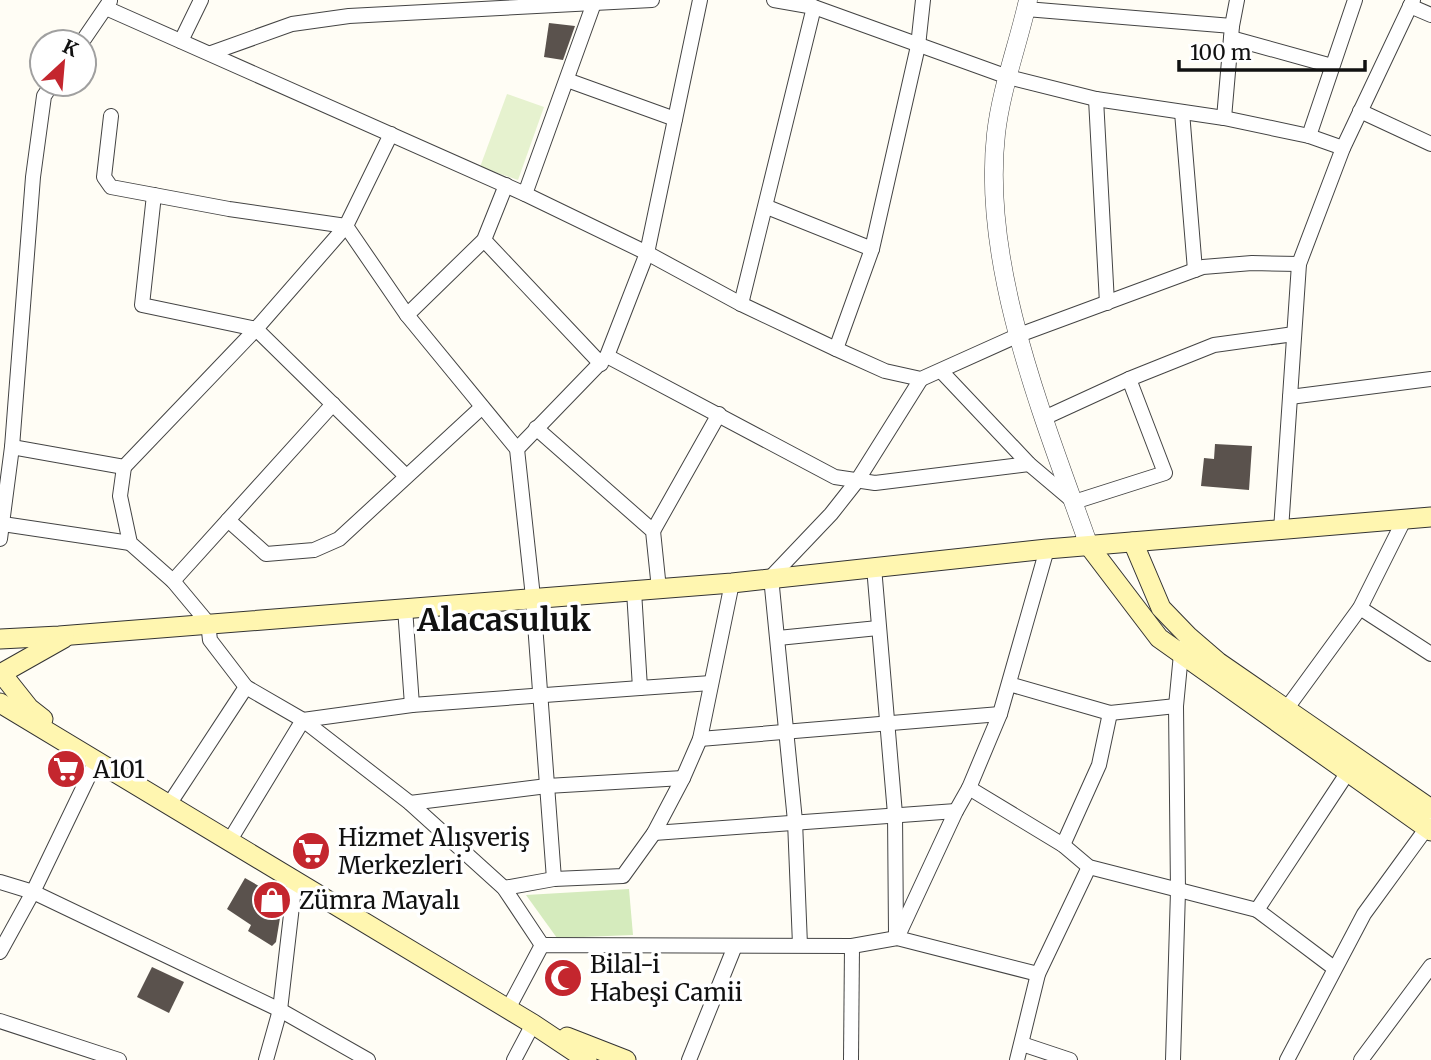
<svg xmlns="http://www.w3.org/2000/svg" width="1431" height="1060" font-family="Merriweather,serif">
	<rect width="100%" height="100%" fill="#fffdf5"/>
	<path fill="#d5ebbd" d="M629 889 633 935 557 938 526 895Z"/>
	<path fill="#e6f2cf" d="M507 94 544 107 518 180 480 167Z"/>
	<g fill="#5a524d">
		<path d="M549 23 575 26 563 60 544 57Z"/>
		<path d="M1215 444 1252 446 1249 490 1201 486 1204 458 1214 459Z"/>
		<path d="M245 878 283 900 276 942 272 946 248 931 251 925 227 909Z"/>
		<path d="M552 961 575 962 574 994 550 993Z"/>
		<path d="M152 967 184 982 169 1013 137 997Z"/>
	</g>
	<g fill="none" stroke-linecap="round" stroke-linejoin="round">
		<defs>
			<g id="minor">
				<path d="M774 0 814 7 1008 77 1096 99 1224 118 1309 136 1343 148"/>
				<path d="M1410 6 1431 15"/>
				<path d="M106 8 525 194 647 253 741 304 836 349 885 371 921 379 1019 335 1203 267 1252 263 1299 264"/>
				<path d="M1026 9 1232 26"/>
				<path d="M1231 38 1332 66"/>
				<path d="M181 41 201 0"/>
				<path d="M82 42 110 1"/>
				<path d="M211 53 292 24 349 16 652 0"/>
				<path d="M567 80 675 119"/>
				<path d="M1096 99 1107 303"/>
				<path d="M1360 111 1431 144"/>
				<path d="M1182 112 1195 270"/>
				<path d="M111 116 104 177 111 187 229 209 346 226 407 315 517 449 533 597 554 879"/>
				<path d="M1224 118 1232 26 1237 0"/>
				<path d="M1309 136 1355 0"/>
				<path d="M525 194 594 3"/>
				<path d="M154 195 142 305 256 329 406 476"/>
				<path d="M767 207 872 249"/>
				<path d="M484 240 601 364"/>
				<path d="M741 304 814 7"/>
				<path d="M407 315 484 240 506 185"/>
				<path d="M836 349 872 249 918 46 923 0"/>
				<path d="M607 356 835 477 875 483 1029 464"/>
				<path d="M941 371 1029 464 1074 502 1165 473 1129 379"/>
				<path d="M1290 397 1431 379"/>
				<path d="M1044 418 1129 379 1214 345 1294 334"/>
				<path d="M536 428 653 531 659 589"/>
				<path d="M12 447 124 467 256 329 346 226 391 134"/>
				<path d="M517 449 607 356 647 253 700 0"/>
				<path d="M124 467 120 496 130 543 173 581 208 623 210 640 246 687 303 720 410 803 504 888 542 945"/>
				<path d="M228 520 266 554 314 550 339 539 482 407"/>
				<path d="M3 524 130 543"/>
				<path d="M1281 530 1299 264 1343 148 1413 0"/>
				<path d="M653 531 719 414"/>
				<path d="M0 539 12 447 33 177 44 96 52 84"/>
				<path d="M874 567 895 814 896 934"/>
				<path d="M173 581 333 404"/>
				<path d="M634 591 640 688 711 683"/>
				<path d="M405 608 412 705"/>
				<path d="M1360 608 1431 654"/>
				<path d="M778 638 878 628"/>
				<path d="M1009 684 1110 713 1176 706"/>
				<path d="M1287 708 1360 608 1404 520"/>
				<path d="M700 739 1000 714"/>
				<path d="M969 788 1063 845 1089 867 1257 910"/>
				<path d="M170 803 246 687"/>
				<path d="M410 803 547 786 683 778"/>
				<path d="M654 833 956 811"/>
				<path d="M230 840 303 720 412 705 640 688"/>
				<path d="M1063 845 1099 765 1110 713"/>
				<path d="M0 882 33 892 280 1010 368 1060"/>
				<path d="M504 888 554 879 623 876 654 833 683 778 700 739 732 583"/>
				<path d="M897 938 956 811 969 788 1000 714 1047 549"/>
				<path d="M800 945 795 821 771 577 831 514 857 481 921 379"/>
				<path d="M0 952 33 892 97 759"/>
				<path d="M1334 968 1257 910 1348 772"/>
				<path d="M508 1009 542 945 852 946 897 938 1038 974"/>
				<path d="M0 1021 119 1060"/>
				<path d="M1022 1044 1070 1060"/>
				<path d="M266 1060 280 1010 295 880"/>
				<path d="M514 1060 533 1024"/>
				<path d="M689 1060 735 946"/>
				<path d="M851 1060 852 946"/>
				<path d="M1017 1060 1038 974 1089 867"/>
				<path d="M1173 1060 1178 891 1176 706 1181 654 1185 646"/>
				<path d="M1287 1060 1364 914 1431 822"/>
				<path d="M1361 1060 1431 966"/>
			</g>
			<path id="tertiary" d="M1028 0C1018 45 1001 89 996 134 981 268 1045 421 1089 546"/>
			<g id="secondary">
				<path d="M1133 542 1161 608 1189 637 1218 662 1431 809"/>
				<path d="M1089 546 1159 638 1431 831"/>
				<path d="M0 639 59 636 732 583 1047 549 1431 517"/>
				<path d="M2 673 64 638"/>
				<path d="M2 674 29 708 43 719"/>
				<path d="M0 703 533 1024 587 1060"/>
				<path d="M567 1037 626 1060"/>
			</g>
		</defs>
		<use href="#minor" stroke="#444" stroke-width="16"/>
		<use href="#tertiary" stroke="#444" stroke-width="19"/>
		<use href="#secondary" stroke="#333" stroke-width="21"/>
		<use href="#minor" stroke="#fff" stroke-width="14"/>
		<use href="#tertiary" stroke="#fff" stroke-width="18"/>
		<use href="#secondary" stroke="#fff6b0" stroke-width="19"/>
	</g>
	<defs>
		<symbol id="supermarket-disc" viewBox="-11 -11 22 22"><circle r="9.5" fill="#c4262e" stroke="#fff"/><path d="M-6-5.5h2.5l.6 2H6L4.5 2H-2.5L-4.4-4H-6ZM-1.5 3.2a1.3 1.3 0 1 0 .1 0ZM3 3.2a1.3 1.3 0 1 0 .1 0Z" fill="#fff"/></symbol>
		<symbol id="shop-disc" viewBox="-11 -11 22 22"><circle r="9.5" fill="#c4262e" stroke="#fff"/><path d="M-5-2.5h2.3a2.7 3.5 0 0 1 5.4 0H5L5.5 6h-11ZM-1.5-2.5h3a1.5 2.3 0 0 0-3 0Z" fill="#fff"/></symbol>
		<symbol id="mosque-disc" viewBox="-11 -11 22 22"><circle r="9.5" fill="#c4262e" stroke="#fff"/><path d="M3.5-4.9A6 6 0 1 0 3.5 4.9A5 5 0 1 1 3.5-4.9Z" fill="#fff"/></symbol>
	</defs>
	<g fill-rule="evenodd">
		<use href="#supermarket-disc" x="44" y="747" width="44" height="44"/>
		<use href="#supermarket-disc" x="289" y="829" width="44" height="44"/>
		<use href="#shop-disc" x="250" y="878" width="44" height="44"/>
		<use href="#mosque-disc" x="541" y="956" width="44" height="44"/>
	</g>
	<g text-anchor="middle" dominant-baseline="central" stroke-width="7" stroke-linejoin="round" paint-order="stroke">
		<g font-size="24" fill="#111" stroke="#fff" text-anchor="start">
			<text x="93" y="769">A101</text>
			<text x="338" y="837">Hizmet Alışveriş<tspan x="338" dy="28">Merkezleri</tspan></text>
			<text x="299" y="900">Zümra Mayalı</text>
			<text x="590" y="964">Bilal-i<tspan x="590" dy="28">Habeşi Camii</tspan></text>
		</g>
		<g font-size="32" font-weight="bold" fill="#111" stroke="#fff">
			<text x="504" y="620">Alacasuluk</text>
		</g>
	</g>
	<g transform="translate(63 63) rotate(26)"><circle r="33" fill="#ffffff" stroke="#a0a0a0" stroke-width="2"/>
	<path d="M0-5L12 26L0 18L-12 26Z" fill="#c4262e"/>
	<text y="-10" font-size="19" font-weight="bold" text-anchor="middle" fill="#111111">K</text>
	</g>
	<path d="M1179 60v10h186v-10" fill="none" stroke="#111111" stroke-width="3.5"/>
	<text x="1190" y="60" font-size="21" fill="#111111" stroke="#ffffff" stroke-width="5" paint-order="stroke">100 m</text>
</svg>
